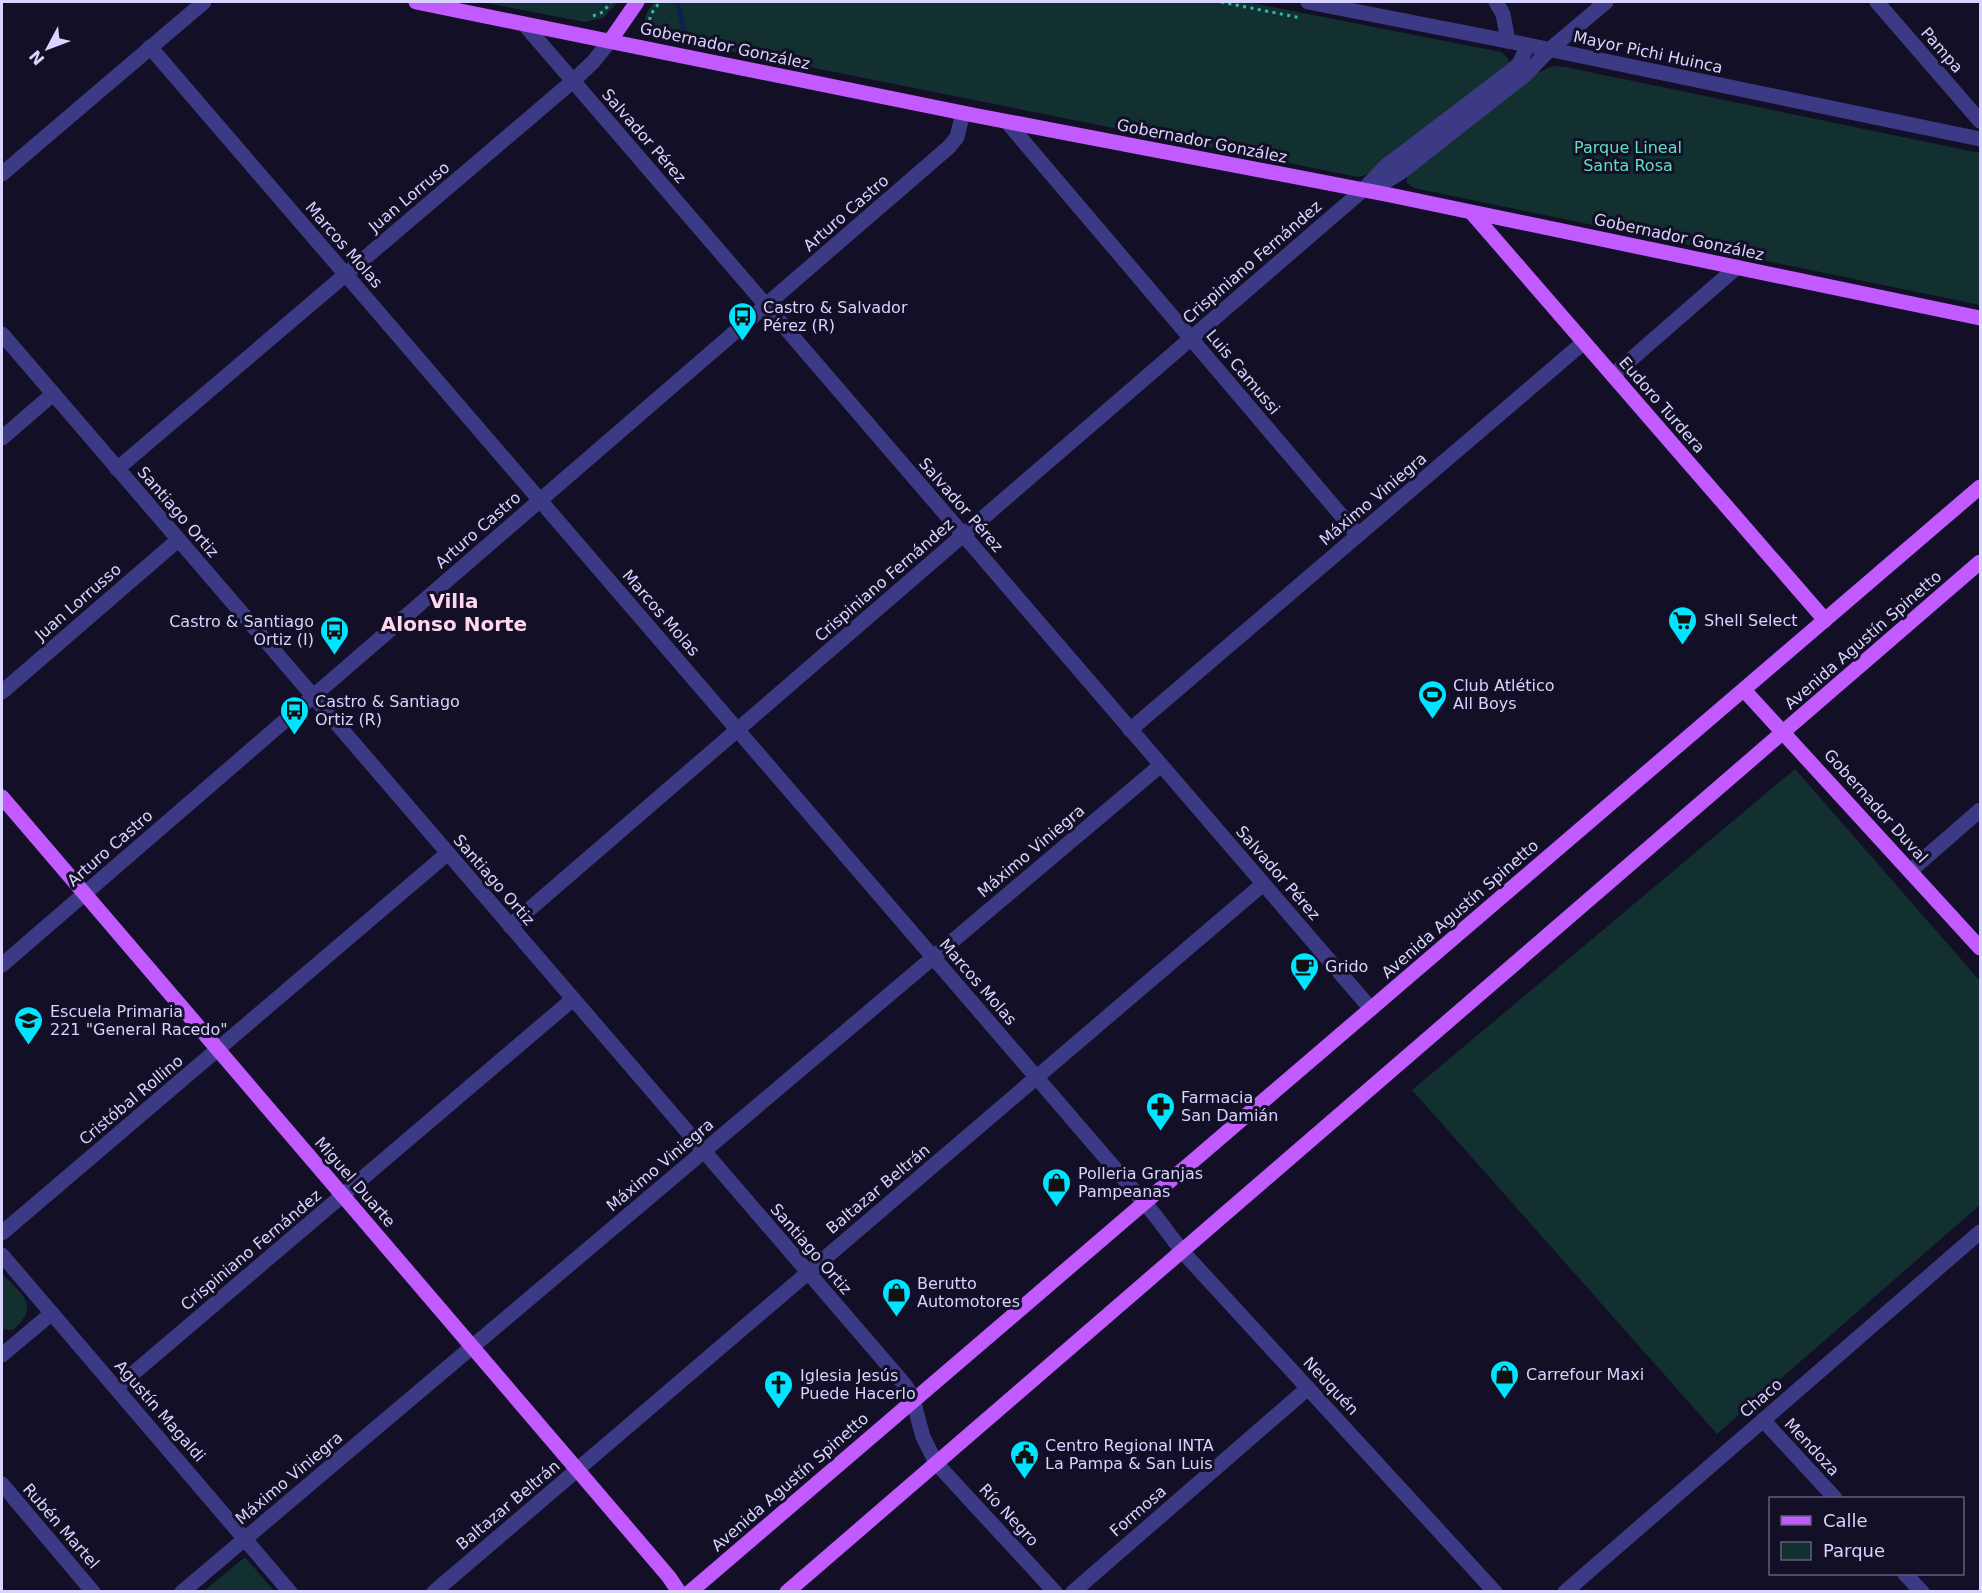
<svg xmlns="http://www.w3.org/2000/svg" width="1982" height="1593" font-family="'DejaVu Sans',sans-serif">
	<rect width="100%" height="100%" fill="#130f26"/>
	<g fill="#12302f">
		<path d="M481 2H618L603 18 585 22Z"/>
		<path d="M654 2H1247L1501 52 1508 58 1509 64 1373 171 1366 175 1358 177 660 37C638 30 643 16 654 2Z"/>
		<path d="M1553 66 1565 67 1980 153V305L1414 188 1407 183V176L1410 171 1539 72Z"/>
		<path d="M1795 769 1980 981V1205L1717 1434 1412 1090Z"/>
		<path d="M2 1273C21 1295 42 1305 13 1330L2 1329Z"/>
		<path d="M245 1557 274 1591H204Z"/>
	</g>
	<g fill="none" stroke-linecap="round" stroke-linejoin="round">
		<path stroke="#0c2248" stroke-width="5" d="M677 2 688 43"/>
		<g stroke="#2fb8b0" stroke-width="3" stroke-dasharray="3 4.5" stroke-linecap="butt">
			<path d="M1221 2 1301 18"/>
			<path d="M593 16 603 12 611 2"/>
			<path d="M650 33 653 30C645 19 653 11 660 2"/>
		</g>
		<g stroke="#3d3a85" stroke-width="15">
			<path d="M1308 2 1528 45 1980 139"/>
			<path d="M1496 2 1503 14 1508 41"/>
			<path d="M1877 2 1980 121"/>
			<path d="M524 24 1371 1009"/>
			<path d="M150 47 1154 1214 1182 1251 1495 1592"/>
			<path d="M1007 122 1358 535"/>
			<path d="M2 174 204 2"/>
			<path d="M1369 188 1388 180 1401 172 1525 75 1549 50 1606 2"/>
			<path d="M2 334 905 1385 912 1396 923 1437 936 1463 1055 1592"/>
			<path d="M1613 375 1737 267"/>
			<path d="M2 438 53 394"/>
			<path d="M117 469 573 81 593 62 610 41"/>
			<path d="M2 692 178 540"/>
			<path d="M1130 730 1584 342"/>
			<path d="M1910 871 1980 810"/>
			<path d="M510 926 1363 190 1386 166 1511 71 1519 64 1528 45"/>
			<path d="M2 965 949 147 957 137 963 113"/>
			<path d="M2 1233 448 853"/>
			<path d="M2 1255 290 1592"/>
			<path d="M2 1355 52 1313"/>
			<path d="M116 1388 573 999"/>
			<path d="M1763 1420 1835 1498"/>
			<path d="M2 1484 93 1592"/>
			<path d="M1905 1574 1922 1592"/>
			<path d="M182 1592 1161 765"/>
			<path d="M434 1592 1263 884"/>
			<path d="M1073 1592 1308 1388"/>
			<path d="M1565 1592 1980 1232"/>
		</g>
		<g stroke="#c25bff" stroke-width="15">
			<path d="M416 2 973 115 1390 195 1980 318"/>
			<path d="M610 41 637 2"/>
			<path d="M1472 213 1825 620"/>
			<path d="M1744 690 1980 948"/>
			<path d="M2 797 669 1577 679 1592"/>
			<path d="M690 1592 1980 487"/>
			<path d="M787 1592 1980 562"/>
		</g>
	</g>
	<defs>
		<symbol id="bus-pin" viewBox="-11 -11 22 30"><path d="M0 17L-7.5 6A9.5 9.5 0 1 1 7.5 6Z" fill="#00e5ff" stroke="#130f26"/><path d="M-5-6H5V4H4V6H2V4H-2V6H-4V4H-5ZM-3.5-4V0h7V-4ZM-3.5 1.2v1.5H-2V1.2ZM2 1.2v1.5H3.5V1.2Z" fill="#111"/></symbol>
		<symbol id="supermarket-pin" viewBox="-11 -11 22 30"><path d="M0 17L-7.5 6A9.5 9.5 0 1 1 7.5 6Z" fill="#00e5ff" stroke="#130f26"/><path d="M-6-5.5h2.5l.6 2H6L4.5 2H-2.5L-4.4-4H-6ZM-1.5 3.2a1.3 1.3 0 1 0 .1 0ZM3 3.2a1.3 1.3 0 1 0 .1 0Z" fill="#111"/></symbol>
		<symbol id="stadium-pin" viewBox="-11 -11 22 30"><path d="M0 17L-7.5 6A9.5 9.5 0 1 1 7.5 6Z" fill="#00e5ff" stroke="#130f26"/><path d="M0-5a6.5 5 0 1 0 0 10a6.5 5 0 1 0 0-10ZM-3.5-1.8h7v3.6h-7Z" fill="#111"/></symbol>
		<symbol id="cafe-pin" viewBox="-11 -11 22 30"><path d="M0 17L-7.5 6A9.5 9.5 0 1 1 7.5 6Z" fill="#00e5ff" stroke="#130f26"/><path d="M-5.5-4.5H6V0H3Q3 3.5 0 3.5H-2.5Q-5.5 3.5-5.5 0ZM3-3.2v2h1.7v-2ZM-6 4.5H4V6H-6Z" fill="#111"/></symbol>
		<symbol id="school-pin" viewBox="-11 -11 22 30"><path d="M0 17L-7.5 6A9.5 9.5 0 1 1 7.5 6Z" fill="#00e5ff" stroke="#130f26"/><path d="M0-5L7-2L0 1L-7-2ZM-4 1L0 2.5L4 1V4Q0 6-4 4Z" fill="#111"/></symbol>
		<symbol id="pharmacy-pin" viewBox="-11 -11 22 30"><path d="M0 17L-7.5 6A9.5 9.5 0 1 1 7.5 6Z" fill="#00e5ff" stroke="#130f26"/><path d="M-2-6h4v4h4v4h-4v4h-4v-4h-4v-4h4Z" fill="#111"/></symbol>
		<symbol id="shop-pin" viewBox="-11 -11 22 30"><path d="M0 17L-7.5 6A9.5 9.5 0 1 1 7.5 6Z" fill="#00e5ff" stroke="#130f26"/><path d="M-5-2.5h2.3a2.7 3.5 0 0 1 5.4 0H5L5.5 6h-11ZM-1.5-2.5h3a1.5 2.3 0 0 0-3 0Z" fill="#111"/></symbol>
		<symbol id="church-pin" viewBox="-11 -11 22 30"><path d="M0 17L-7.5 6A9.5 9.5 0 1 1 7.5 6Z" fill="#00e5ff" stroke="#130f26"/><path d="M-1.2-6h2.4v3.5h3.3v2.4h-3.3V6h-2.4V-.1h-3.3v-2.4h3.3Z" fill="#111"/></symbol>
		<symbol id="civic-pin" viewBox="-11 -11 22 30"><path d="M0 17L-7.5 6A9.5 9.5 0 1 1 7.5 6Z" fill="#00e5ff" stroke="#130f26"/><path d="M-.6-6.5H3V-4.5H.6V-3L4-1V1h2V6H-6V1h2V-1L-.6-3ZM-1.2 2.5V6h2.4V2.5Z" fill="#111"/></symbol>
	</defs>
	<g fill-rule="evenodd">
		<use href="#bus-pin" x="726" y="300" width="33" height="45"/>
		<use href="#supermarket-pin" x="1666" y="604" width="33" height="45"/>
		<use href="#bus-pin" x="318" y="614" width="33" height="45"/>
		<use href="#stadium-pin" x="1416" y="678" width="33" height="45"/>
		<use href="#bus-pin" x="278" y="694" width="33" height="45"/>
		<use href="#cafe-pin" x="1288" y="950" width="33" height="45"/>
		<use href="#school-pin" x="12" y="1004" width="33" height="45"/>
		<use href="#pharmacy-pin" x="1144" y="1090" width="33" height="45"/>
		<use href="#shop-pin" x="1040" y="1166" width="33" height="45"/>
		<use href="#shop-pin" x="880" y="1276" width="33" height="45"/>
		<use href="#shop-pin" x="1488" y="1358" width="33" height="45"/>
		<use href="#church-pin" x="762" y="1368" width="33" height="45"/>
		<use href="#civic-pin" x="1008" y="1438" width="33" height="45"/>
	</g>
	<g text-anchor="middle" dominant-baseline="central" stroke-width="6" stroke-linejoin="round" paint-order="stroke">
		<g font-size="16" fill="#d9d4ff" stroke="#130f26">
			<text transform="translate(725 46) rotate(12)">Gobernador González</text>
			<text transform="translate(1942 50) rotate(49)">Pampa</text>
			<text transform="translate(1648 52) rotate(12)">Mayor Pichi Huinca</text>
			<text transform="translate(644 136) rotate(49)">Salvador Pérez</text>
			<text transform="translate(1202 141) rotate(11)">Gobernador González</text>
			<text transform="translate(409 197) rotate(-40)">Juan Lorruso</text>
			<text transform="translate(846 213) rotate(-41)">Arturo Castro</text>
			<text transform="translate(1679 237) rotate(12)">Gobernador González</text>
			<text transform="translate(344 245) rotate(49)">Marcos Molas</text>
			<text transform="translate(1252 262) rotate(-41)">Crispiniano Fernández</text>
			<text transform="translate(1243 372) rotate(50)">Luis Camussi</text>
			<text transform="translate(1662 405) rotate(49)">Eudoro Turdera</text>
			<text transform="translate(1373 499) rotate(-40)">Máximo Viniegra</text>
			<text transform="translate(961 505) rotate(49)">Salvador Pérez</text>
			<text transform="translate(178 512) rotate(49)">Santiago Ortiz</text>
			<text transform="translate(478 530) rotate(-41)">Arturo Castro</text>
			<text transform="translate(884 580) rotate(-41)">Crispiniano Fernández</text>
			<text transform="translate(78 602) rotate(-41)">Juan Lorrusso</text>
			<text transform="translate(661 613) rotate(49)">Marcos Molas</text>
			<text transform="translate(1863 640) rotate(-41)">Avenida Agustín Spinetto</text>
			<text transform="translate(1876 806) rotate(48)">Gobernador Duval</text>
			<text transform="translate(110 848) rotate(-41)">Arturo Castro</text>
			<text transform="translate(1031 851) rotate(-40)">Máximo Viniegra</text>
			<text transform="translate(1278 873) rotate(49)">Salvador Pérez</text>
			<text transform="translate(494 880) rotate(49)">Santiago Ortiz</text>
			<text transform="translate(1460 909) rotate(-41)">Avenida Agustín Spinetto</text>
			<text transform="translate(978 982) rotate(49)">Marcos Molas</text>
			<text transform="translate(131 1100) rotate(-40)">Cristóbal Rollino</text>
			<text transform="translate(660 1165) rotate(-40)">Máximo Viniegra</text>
			<text transform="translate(355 1182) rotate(49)">Miguel Duarte</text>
			<text transform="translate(878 1189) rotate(-40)">Baltazar Beltrán</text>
			<text transform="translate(811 1249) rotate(49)">Santiago Ortiz</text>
			<text transform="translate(251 1250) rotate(-40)">Crispiniano Fernández</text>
			<text transform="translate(1331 1386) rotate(47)">Neuquén</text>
			<text transform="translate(1761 1398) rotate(-41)">Chaco</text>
			<text transform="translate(160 1411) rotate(49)">Agustín Magaldi</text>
			<text transform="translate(1812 1447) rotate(47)">Mendoza</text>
			<text transform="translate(289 1478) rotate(-40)">Máximo Viniegra</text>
			<text transform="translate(790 1482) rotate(-41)">Avenida Agustín Spinetto</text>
			<text transform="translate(508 1505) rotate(-40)">Baltazar Beltrán</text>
			<text transform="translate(1138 1511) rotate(-41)">Formosa</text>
			<text transform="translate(1009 1515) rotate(47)">Río Negro</text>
			<text transform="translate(61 1526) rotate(49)">Rubén Martel</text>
		</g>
		<g font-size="16" fill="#5fe0c0" stroke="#130f26">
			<text x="1628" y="147">Parque Lineal<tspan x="1628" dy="18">Santa Rosa</tspan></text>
		</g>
		<g font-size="16" fill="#d9d4ff" stroke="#130f26" text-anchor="start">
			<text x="763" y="307">Castro &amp; Salvador<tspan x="763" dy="18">Pérez (R)</tspan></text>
			<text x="1704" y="620">Shell Select</text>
			<text x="314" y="621" text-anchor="end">Castro &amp; Santiago<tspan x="314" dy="18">Ortiz (I)</tspan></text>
			<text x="1453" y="685">Club Atlético<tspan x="1453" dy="18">All Boys</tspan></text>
			<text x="315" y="701">Castro &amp; Santiago<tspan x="315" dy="18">Ortiz (R)</tspan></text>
			<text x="1325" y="966">Grido</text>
			<text x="50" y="1011">Escuela Primaria<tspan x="50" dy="18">221 "General Racedo"</tspan></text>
			<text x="1181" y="1097">Farmacia<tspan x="1181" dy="18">San Damián</tspan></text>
			<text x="1078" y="1173">Polleria Granjas<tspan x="1078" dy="18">Pampeanas</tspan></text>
			<text x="917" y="1283">Berutto<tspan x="917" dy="18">Automotores</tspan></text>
			<text x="1526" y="1374">Carrefour Maxi</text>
			<text x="800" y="1375">Iglesia Jesús<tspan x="800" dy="18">Puede Hacerlo</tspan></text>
			<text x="1045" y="1445">Centro Regional INTA<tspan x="1045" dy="18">La Pampa &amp; San Luis</tspan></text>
		</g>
		<g font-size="20" font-weight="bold" fill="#ffd6f0" stroke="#130f26">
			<text x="454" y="601">Villa<tspan x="454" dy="23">Alonso Norte</tspan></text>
		</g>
	</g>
	<rect width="1982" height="1593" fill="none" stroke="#d9d4ff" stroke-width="6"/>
	<rect x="1769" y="1497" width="195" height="78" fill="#130f26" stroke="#625e7d" stroke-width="1.5"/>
	<rect x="1781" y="1516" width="30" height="9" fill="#c25bff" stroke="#625e7d" stroke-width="1.5"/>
	<text x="1823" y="1527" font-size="18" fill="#d9d4ff">Calle</text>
	<rect x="1781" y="1542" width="30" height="18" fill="#12302f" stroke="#625e7d" stroke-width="1.5"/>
	<text x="1823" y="1557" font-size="18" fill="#d9d4ff">Parque</text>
	<g transform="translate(48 48) rotate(229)" stroke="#130f26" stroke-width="4.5" paint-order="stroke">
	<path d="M0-4.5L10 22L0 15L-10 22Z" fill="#d9d4ff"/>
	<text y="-9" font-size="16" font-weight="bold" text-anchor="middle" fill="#d9d4ff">N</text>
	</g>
</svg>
